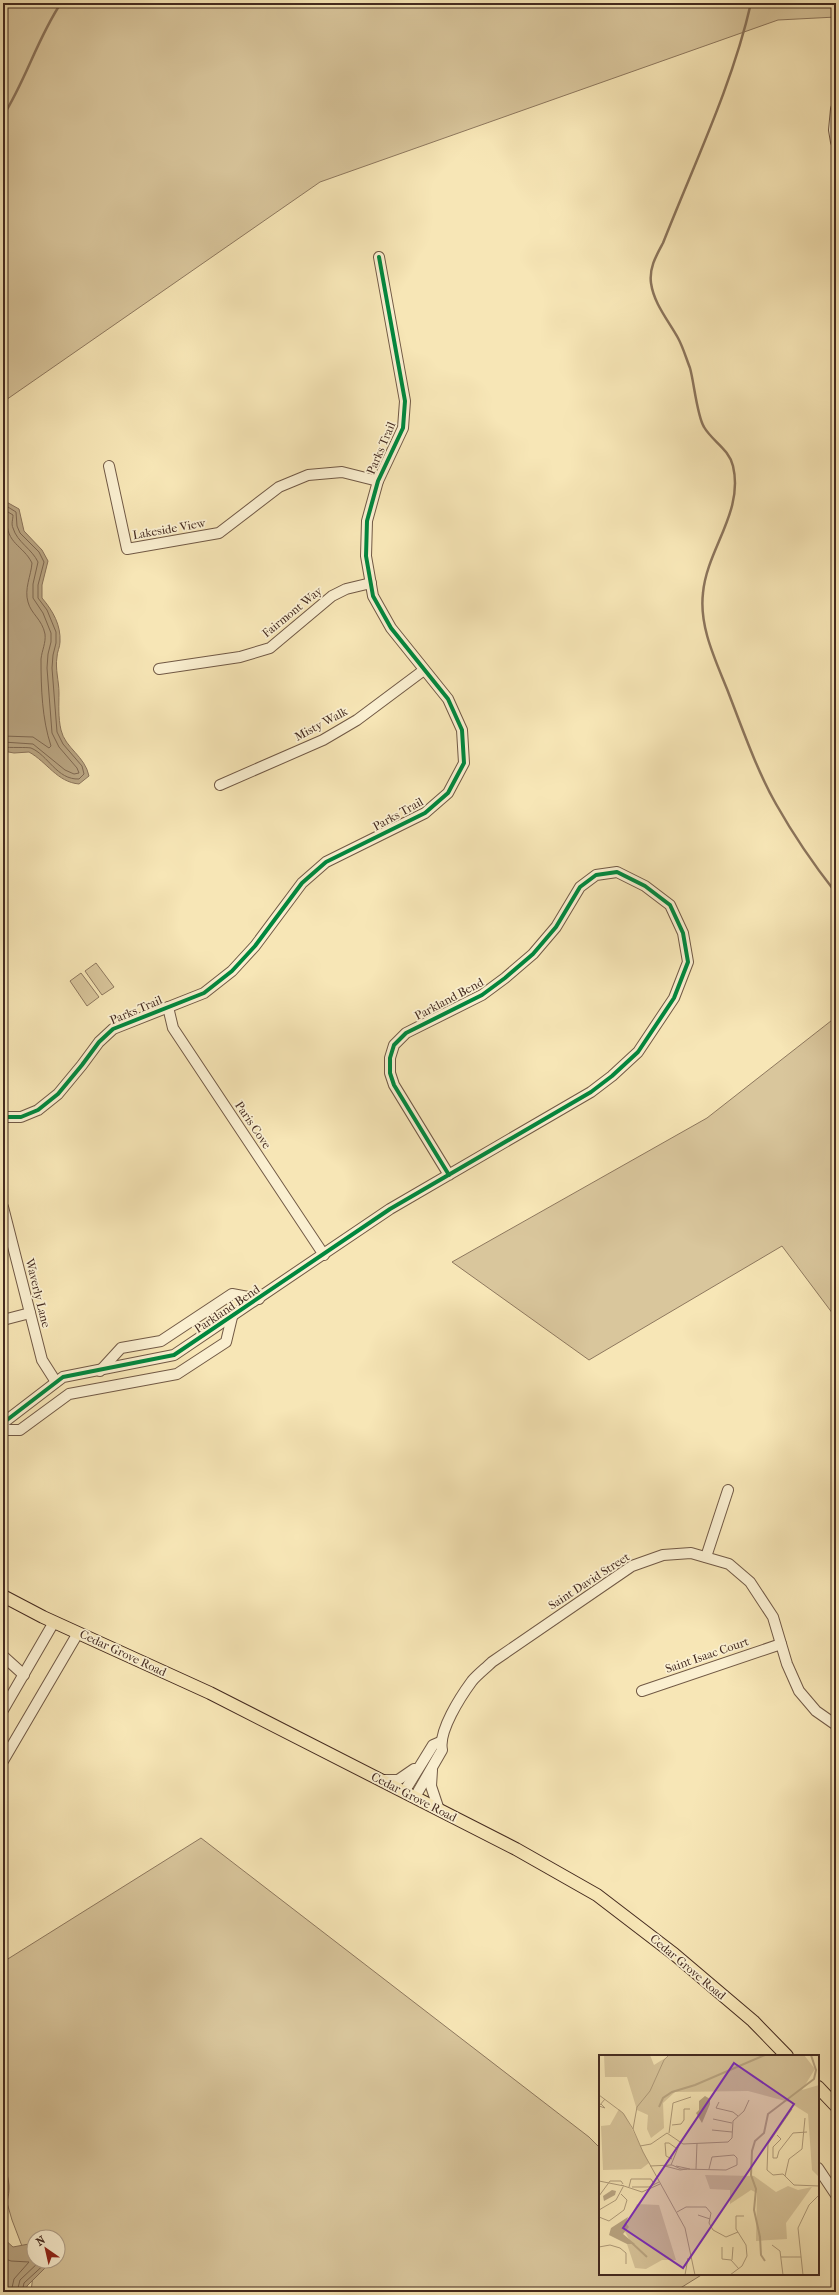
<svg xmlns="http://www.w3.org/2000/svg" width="839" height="2295" font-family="'IM FELL French Canon',serif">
	<rect width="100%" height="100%" fill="#f7e6b6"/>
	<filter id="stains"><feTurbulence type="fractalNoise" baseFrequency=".005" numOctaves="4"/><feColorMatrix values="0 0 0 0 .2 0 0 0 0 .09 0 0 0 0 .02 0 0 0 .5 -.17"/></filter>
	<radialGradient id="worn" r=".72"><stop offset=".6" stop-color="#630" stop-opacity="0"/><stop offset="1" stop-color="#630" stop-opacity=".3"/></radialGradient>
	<g fill="#d9c69c" stroke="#8e785e" fill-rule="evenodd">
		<path d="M3 3H836V17L778 20 320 182 3 402Z"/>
		<path d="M96 963 114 987 102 995 85 971Z"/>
		<path d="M81 973 99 997 87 1006 70 981Z"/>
		<path d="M836 1017V1318L782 1246 589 1360 452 1262 707 1118Z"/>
		<path d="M201 1838 589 2137 600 2148V2274H703L674 2292H31L33 2275 12 2220 3 2189V1962ZM34 2237H58V2261H34Z"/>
	</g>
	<g fill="#baa683" stroke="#8b745b">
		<path d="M3 500 19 509 24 531 42 550 48 561 42 585V598C53 611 61 625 60 642 60 647 57 652 57 657 55 669 59 681 59 693 59 705 58 717 61 730 65 748 85 756 89 776L79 784C57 782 47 762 29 752L14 753 3 751Z"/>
		<path d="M3 2164C11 2181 11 2195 3 2211Z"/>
		<path d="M3 2238 13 2247 34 2243V2261H52L27 2286 26 2292H3Z"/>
	</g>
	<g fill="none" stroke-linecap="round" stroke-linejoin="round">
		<g stroke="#7f6851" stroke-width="1">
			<path d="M3 504 16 512 17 526 20 533 39 552 44 562 38 585V598L47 610 56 632V643L53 655 52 668 57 732 63 744 82 766 84 774 79 779C57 780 48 755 31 748 27 747 10 748 3 747"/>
			<path d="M3 509 13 515C13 519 11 524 13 528 17 542 32 549 38 562L33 584V598L43 613 51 633V642L48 654 47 668 52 733 59 747 77 768 79 773 74 774 65 770 33 744 3 742"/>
			<path d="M3 516 7 519C6 544 23 545 32 563 31 576 24 589 28 602 31 614 42 619 45 634 46 643 42 650 41 659 41 688 42 719 51 746L49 748 33 737 3 736"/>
			<path d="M3 2258 11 2261 29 2262 14 2279 11 2292"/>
			<path d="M17 2292 20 2280 40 2261"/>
			<path d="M22 2292 24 2283 48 2261"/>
		</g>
		<g stroke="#8b745b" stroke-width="2.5">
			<path d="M751 3C732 86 694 164 663 243 656 256 649 268 651 283 654 304 668 320 678 338 683 347 686 358 690 368 694 382 697 416 704 427 712 441 729 449 733 466 744 512 707 549 703 593 699 626 715 659 727 689 741 725 757 771 776 804 794 836 814 865 836 893"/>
			<path d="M3 116C26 80 37 39 61 3"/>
		</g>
		<defs>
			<g id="minor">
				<path d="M836 109 834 130 836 142"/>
				<path d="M109 466 127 549 219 533 279 487 308 475 342 472 378 481"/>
				<path d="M159 669 240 657 270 648 332 596 346 589 371 583"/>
				<path d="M220 785 323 740 357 720 424 670"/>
				<path d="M168 1007 173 1028 324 1255"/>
				<path d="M3 1117H21L38 1110 58 1094 82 1065 99 1042 113 1029 204 993 232 971 255 946 302 883 326 862 425 813 448 793 464 763 462 730 448 699 391 628 373 596 366 556 367 521 378 481 403 428 405 401 379 257"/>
				<path d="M3 1207 42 1360 56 1382"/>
				<path d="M3 1320 30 1313"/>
				<path d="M100 1371 121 1348 161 1341 232 1294 259 1299"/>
				<path d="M3 1423 63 1377 174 1355 390 1209 591 1092 612 1076 638 1052 674 998 688 962 683 933 670 905 645 886 617 872 596 875 580 887 556 927 533 954 505 978 482 995 406 1033 394 1045 390 1058V1073L394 1085 449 1175"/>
				<path d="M3 1430H20L69 1394 177 1374 226 1342 232 1317"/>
				<path d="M706 1557 728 1490"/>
				<path d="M3 1656 24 1675"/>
				<path d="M642 1691 781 1644"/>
				<path d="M3 1710 54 1622"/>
				<path d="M3 1761 78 1633"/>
				<path d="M432 1770 431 1786 439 1810"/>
				<path d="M382 1780H398L414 1769"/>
				<path d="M404 1792 433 1745 440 1742"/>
				<path d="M415 1797 442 1750C438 1731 461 1696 472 1681 478 1674 486 1668 492 1662L632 1566 663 1555 691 1553 729 1564 750 1582 773 1617 787 1664 799 1691 816 1711 836 1725"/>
				<path d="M818 2168 836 2195"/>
			</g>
			<g id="major">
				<path d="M3 1596 43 1617 210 1693 516 1849 597 1895 674 1954 753 2021 787 2056"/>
				<path d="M818 2087 836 2106"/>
			</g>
		</defs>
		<use href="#minor" stroke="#715945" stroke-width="12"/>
		<use href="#major" stroke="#442a1f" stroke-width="14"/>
		<use href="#minor" stroke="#faefd0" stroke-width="10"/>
		<use href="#major" stroke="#f7e6b6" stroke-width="12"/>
		<defs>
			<g id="cycleway">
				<path d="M3 1117H21L38 1110 58 1094 82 1065 99 1042 113 1029 204 993 232 971 255 946 302 883 326 862 425 813 448 793 464 763 462 730 448 699 391 628 373 596 366 556 367 521 378 481 403 428 405 401 379 257"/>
				<path d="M3 1423 63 1377 174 1355 390 1209 591 1092 612 1076 638 1052 674 998 688 962 683 933 670 905 645 886 617 872 596 875 580 887 556 927 533 954 505 978 482 995 406 1033 394 1045 390 1058V1073L394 1085 449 1175"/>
			</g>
		</defs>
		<use href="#cycleway" stroke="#faefd0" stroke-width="6"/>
		<use href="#cycleway" stroke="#00873e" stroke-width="4"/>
	</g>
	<g text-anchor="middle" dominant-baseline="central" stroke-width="3.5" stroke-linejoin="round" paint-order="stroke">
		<g font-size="12" fill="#442a1f" stroke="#faefd0">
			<text transform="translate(381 448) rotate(-67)">Parks Trail</text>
			<text transform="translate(169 529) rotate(-10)">Lakeside View</text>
			<text transform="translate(292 612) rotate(-39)">Fairmont Way</text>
			<text transform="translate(321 724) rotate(-28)">Misty Walk</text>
			<text transform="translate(398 814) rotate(-29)">Parks Trail</text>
			<text transform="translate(449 999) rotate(-28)">Parkland Bend</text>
			<text transform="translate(136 1010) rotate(-23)">Parks Trail</text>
			<text transform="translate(253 1125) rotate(56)">Paris Cove</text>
			<text transform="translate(38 1293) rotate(76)">Waverly Lane</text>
			<text transform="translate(227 1309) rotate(-34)">Parkland Bend</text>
			<text transform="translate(589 1581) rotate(-33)">Saint David Street</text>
			<text transform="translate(123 1653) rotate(25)">Cedar Grove Road</text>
			<text transform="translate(707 1655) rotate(-19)">Saint Isaac Court</text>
			<text transform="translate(414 1797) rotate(27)">Cedar Grove Road</text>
			<text transform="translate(688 1967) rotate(40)">Cedar Grove Road</text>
		</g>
	</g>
	<g transform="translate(599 2055)">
		<rect width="220" height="220" fill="#f7e6b6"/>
		<path d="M5 0H51L55 10 71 0H205L216 14 203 35 220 30V122L213 115 209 59 190 47 149 36 76 37 64 48 65 73 52 83 48 74 49 60 38 55 28 22H6ZM20 54 26 60 50 108 42 114 4 115 2 71 11 70ZM106 120 155 121 177 137 189 131 199 135 213 132 187 168 188 184 157 186 158 138 152 135 131 149V135L111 134ZM38 149 60 150 77 205H63L47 214 36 213 28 189 31 186 25 175Z" fill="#d9c69c"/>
		<path d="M106 41 111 44V49L103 68 97 58 100 55V46ZM13 135 17 136 16 140 5 146 4 141ZM29 162 27 168 30 172 24 179 36 189H28L10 180 12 173Z" fill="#baa683"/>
		<path fill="none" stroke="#baa683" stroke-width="2" d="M60 52 64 43 73 37 96 30 166 0M33 188 48 202M166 206 162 200 161 182 155 155 157 134 152 120 153 96 156 86 165 78 169 59 215 24 217 15 212 0"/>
		<path fill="none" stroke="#af9b7a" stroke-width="1" d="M0 40 24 58 34 74 44 97 86 173 96 220M120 47 117 53 134 57 139 61M2 49 6 53 0 51 6 44M193 54 169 89 168 115 174 120 184 119 195 130 220 131M114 64 133 68M73 70 82 69 85 65V54H91M34 74 38 52 51 36 65 5 70 0M113 75 133 77M70 78 74 48 92 42M178 80 182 84 174 92V103H178L180 96 194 78 208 77M41 91 52 89 68 78 84 89 129 87 133 83 134 66 145 56 150 45M73 104 67 101 66 88H70L77 93M72 110 81 88M51 111 73 110 82 114 127 115 138 110V103L135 100 113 102 110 114M66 111 81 115 88 114M77 111 91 114M97 114 98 88M186 121 190 104 203 94 206 63M0 126 25 131 22 130M25 131 43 137 61 129M30 132 32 124H52L55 129M33 132H50L60 127M0 141 11 126H22L24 129M0 155 17 145 24 132M78 157 87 152H107L112 158 110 168 114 175 127 182 139 177M99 160 111 164M0 162 10 166 25 155 28 145 22 139M173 190 181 196 184 220M0 192 11 190 21 193 27 198V209M123 192V204L132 205 140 214M182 202H202M133 205 134 192M86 220 89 203M131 220 143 211 148 201 147 190 137 174V161H145M204 220 199 173 210 150 220 140"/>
		<path fill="#7b2cbf" fill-opacity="0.15" stroke="#7b2cbf" stroke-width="2" d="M135 8 195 49 84 213 24 173Z"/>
		<rect width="220" height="220" fill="none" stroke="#442a1f" stroke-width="2"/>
	</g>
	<rect width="839" height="2295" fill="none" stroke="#f7e6b6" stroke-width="16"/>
	<rect x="4" y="4" width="831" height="2287" fill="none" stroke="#442a1f" stroke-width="2"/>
	<rect x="8" y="8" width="823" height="2279" fill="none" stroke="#442a1f"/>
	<g transform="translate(46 2249) rotate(326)"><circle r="19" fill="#faefd0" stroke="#b1a089"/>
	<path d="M0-3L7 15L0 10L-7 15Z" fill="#8f2418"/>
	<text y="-6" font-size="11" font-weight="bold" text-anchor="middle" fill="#442a1f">N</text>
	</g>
	<rect width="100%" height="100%" filter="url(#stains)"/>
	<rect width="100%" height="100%" fill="url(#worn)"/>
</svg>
